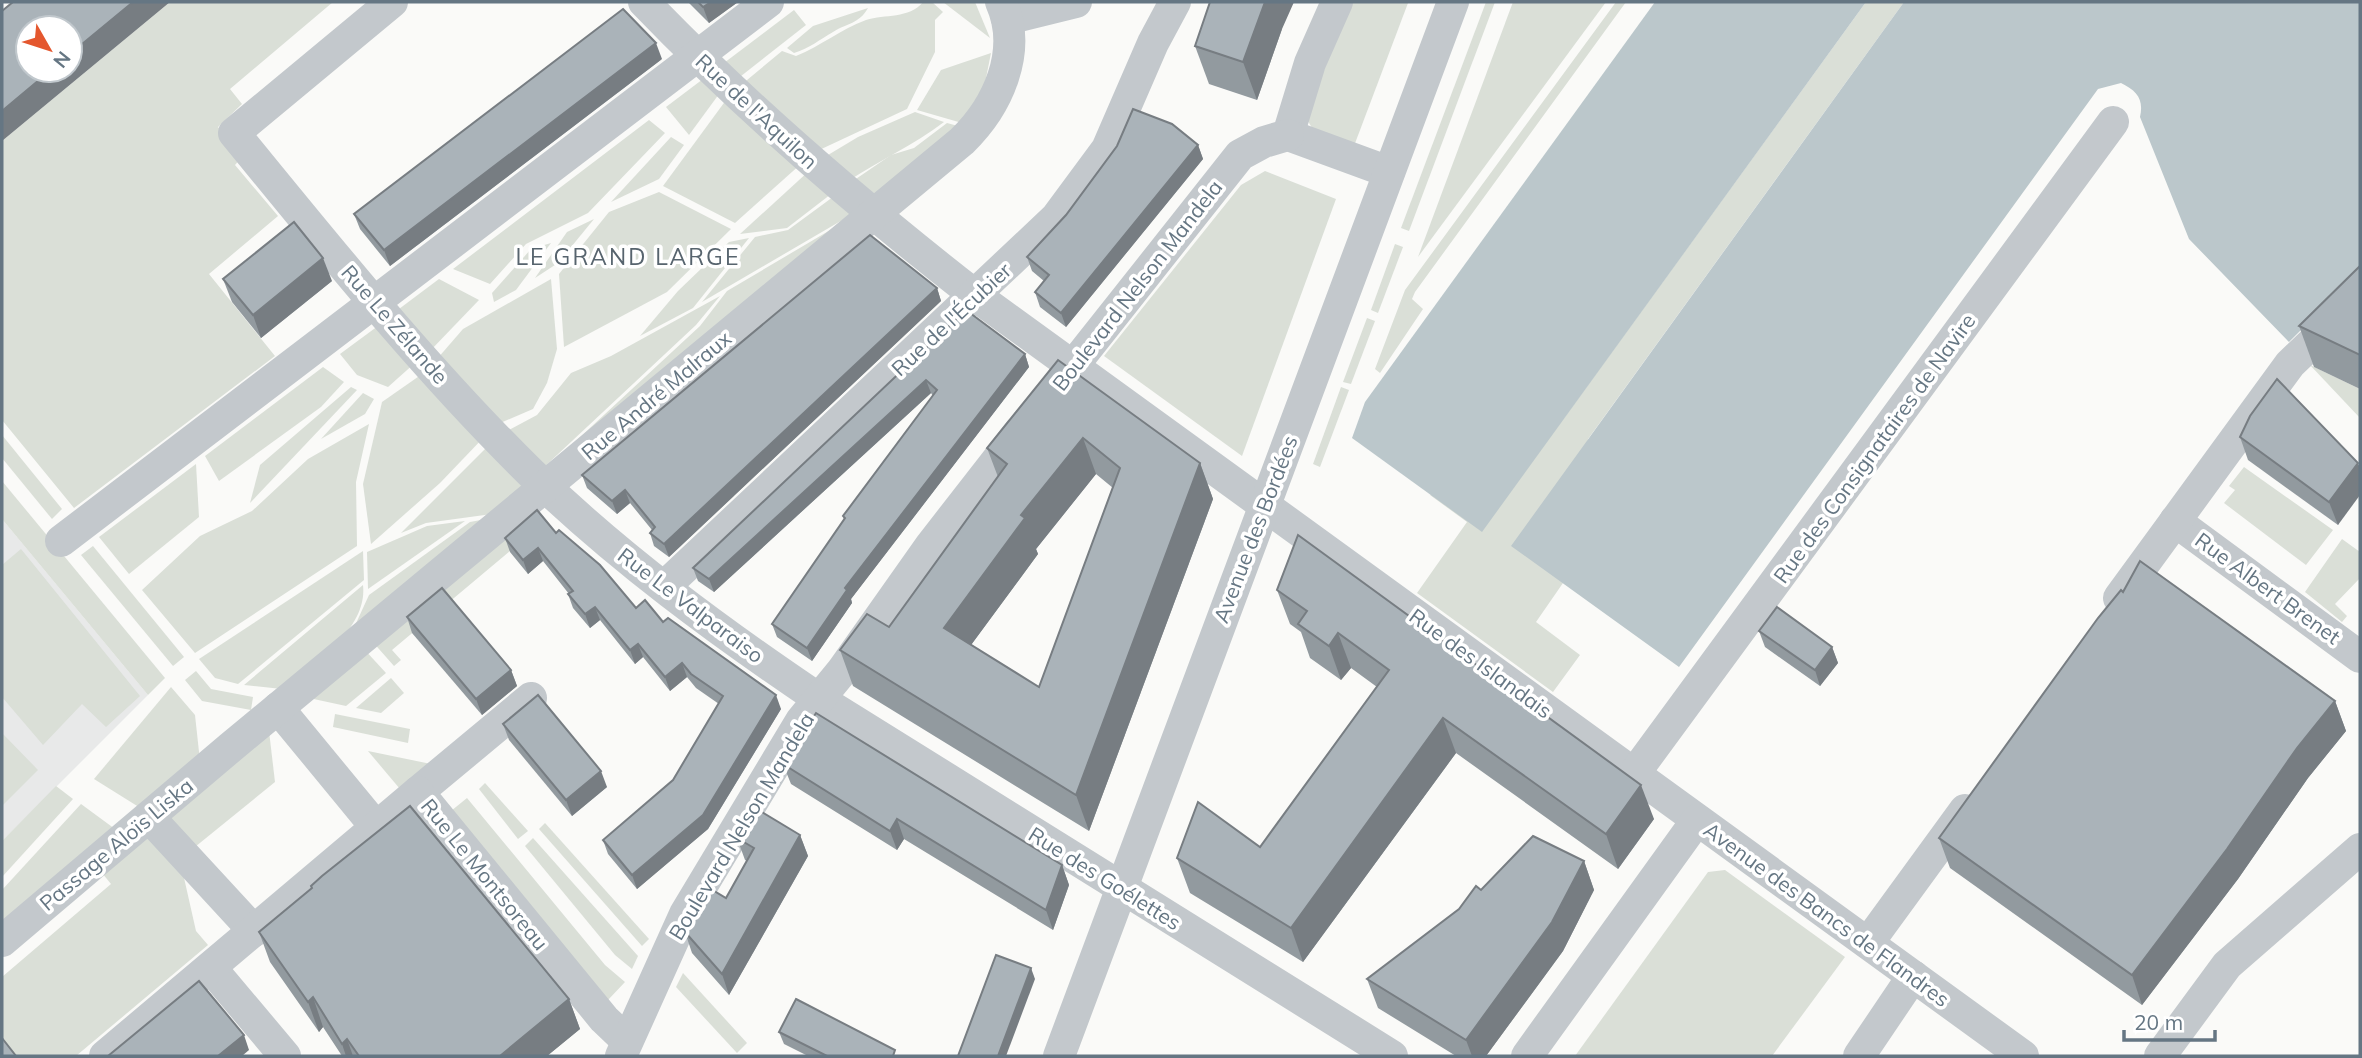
<svg xmlns="http://www.w3.org/2000/svg" width="2362" height="1058" font-family="Mulish,sans-serif">
	<rect width="100%" height="100%" fill="#fafaf8"/>
	<path fill="#e8e9e9" d="M2 519 148 695 2 841Z"/>
	<g fill="#dadfd7">
		<path d="M170 2H333L230 89 242 104 218 127 242 157 235 165 278 216 209 274 275 356 74 508 2 420V141Z"/>
		<path d="M923 2H932L943 12 935 20V52L907 109 815 152 741 85 782 51 796 56C821 46 841 29 866 20 885 14 909 19 923 2Z"/>
		<path d="M943 2H975L990 38Z"/>
		<path d="M1351 2 1408 3 1354 146 1312 128 1308 121 1318 85Z"/>
		<path d="M1486 2H1495L1409 231 1401 228Z"/>
		<path d="M1513 2H1606L1418 257 1510 10Z"/>
		<path d="M1616 2H1626L1415 292 1412 299 1423 309 1380 373 1375 369 1405 290Z"/>
		<path d="M1866 2H1904L1588 439 1563 583 1536 622 1580 655 1553 692 1417 593 1467 522 1430 495 1564 418Z"/>
		<path d="M868 8C859 24 847 23 833 32 819 40 810 48 794 53L787 48 813 26Z"/>
		<path d="M794 10 806 25 736 80 720 66Z"/>
		<path d="M991 53 984 88 962 123 917 110 941 70Z"/>
		<path d="M707 76 722 90 689 135 666 107Z"/>
		<path d="M729 96 802 163 735 223 663 186Z"/>
		<path d="M915 112 944 122C914 145 880 160 848 181L823 158 858 137Z"/>
		<path d="M649 120 665 133 588 213 526 244 490 284 453 269Z"/>
		<path d="M947 123 958 126 870 199 850 183 891 155 914 148Z"/>
		<path d="M671 137 684 145 659 179 611 202Z"/>
		<path d="M810 170 835 191 787 228 740 234Z"/>
		<path d="M1265 171 1336 199 1242 456 1104 356 1241 185Z"/>
		<path d="M659 192 731 229 667 292 564 347 559 274 609 212Z"/>
		<path d="M837 194 851 215 702 302 755 237 788 230Z"/>
		<path d="M594 219 558 263 535 278 567 232Z"/>
		<path d="M837 226 564 452 700 326 727 291Z"/>
		<path d="M749 238 693 308 640 336 678 291 729 242Z"/>
		<path d="M551 243 516 290 494 302 492 293 531 249Z"/>
		<path d="M1395 244 1403 247 1378 313 1371 310Z"/>
		<path d="M439 279 479 300 429 352 395 312Z"/>
		<path d="M551 279 557 349 547 383 533 409 498 424 437 359 463 329Z"/>
		<path d="M720 296 696 325 541 470 505 432 537 415 571 373 611 356Z"/>
		<path d="M1367 318 1375 321 1351 384 1343 382Z"/>
		<path d="M382 323 416 362 388 387 357 375 340 354Z"/>
		<path d="M2310 365 2360 389V418Z"/>
		<path d="M323 367 344 382 321 407 219 481 205 456Z"/>
		<path d="M425 372 485 436 440 483 371 544 363 484 382 402Z"/>
		<path d="M351 387 357 390 250 503 260 465Z"/>
		<path d="M1341 387 1349 390 1320 467 1313 464Z"/>
		<path d="M363 393 374 399 365 414 321 439Z"/>
		<path d="M369 424 356 482 357 546 195 653 142 590 200 536 252 511 308 459Z"/>
		<path d="M2 435 62 509 52 519 2 458Z"/>
		<path d="M491 443 529 481 492 514 426 523 401 533Z"/>
		<path d="M196 464 199 517 129 574 99 537Z"/>
		<path d="M2244 467 2333 530 2306 565 2224 503 2235 490 2229 486Z"/>
		<path d="M2 481 165 678 148 695 2 519Z"/>
		<path d="M486 519 352 632 369 595 470 522Z"/>
		<path d="M517 519 542 524 392 650 401 660 394 666 371 640Z"/>
		<path d="M465 521 368 589 367 552 427 526Z"/>
		<path d="M2342 539 2360 552V578L2335 604 2347 616 2342 622 2305 592Z"/>
		<path d="M93 546 184 657 173 666 81 555Z"/>
		<path d="M21 549 140 696 106 727 82 704 43 745 2 697V565Z"/>
		<path d="M363 551 364 580 238 684 215 678 199 659Z"/>
		<path d="M363 585C368 630 312 664 282 689L244 685Z"/>
		<path d="M363 648 386 673 346 706 309 698Z"/>
		<path d="M196 671 211 689 253 697 251 710 202 701 185 680Z"/>
		<path d="M391 678 404 693 381 713 356 708Z"/>
		<path d="M171 687 195 715 200 761 142 809 94 779Z"/>
		<path d="M335 714 410 729 408 743 333 727Z"/>
		<path d="M269 731 275 782 190 851 161 817Z"/>
		<path d="M2 733 38 770 2 806Z"/>
		<path d="M368 751 431 764 400 789Z"/>
		<path d="M485 783 528 831 518 839 479 789Z"/>
		<path d="M56 786 73 799 2 877V841Z"/>
		<path d="M467 798 605 965 625 982 608 1000 451 811Z"/>
		<path d="M81 804 115 829 2 923V890Z"/>
		<path d="M545 823 649 939 642 946 539 829Z"/>
		<path d="M152 830 180 860 196 931 208 945 76 1056H9L2 1047V977L111 884 98 868Z"/>
		<path d="M533 838 638 956 632 969 615 955 525 846Z"/>
		<path d="M1725 870 1845 957 1772 1056H1575L1708 872Z"/>
		<path d="M683 973 747 1043 737 1053 676 987Z"/>
	</g>
	<g fill="#bbc7cb">
		<path d="M1655 2H1866L1482 532 1352 438 1365 402Z"/>
		<path d="M1904 2H2360V271L2289 342 2189 239 2140 117C2144 99 2137 91 2121 83L2098 89 1679 667 1511 546Z"/>
	</g>
	<g fill="none" stroke-linecap="round" stroke-linejoin="round">
		<g stroke="#c3c8cc" stroke-width="32">
			<path d="M392 2 234 133C329 249 424 368 531 473 619 558 718 631 819 699L1392 1056"/>
			<path d="M644 2C747 109 859 205 976 296L2023 1056"/>
			<path d="M1007 19 1076 2"/>
			<path d="M1288 135 1310 63 1337 2"/>
			<path d="M1288 135 1389 172"/>
			<path d="M1061 381 1240 155 1264 142 1288 135"/>
			<path d="M2175 521 2360 657"/>
			<path d="M61 541 768 2"/>
			<path d="M664 587 1056 218 1107 149 1153 43 1175 2"/>
			<path d="M2119 598 2290 364 2360 297"/>
			<path d="M531 698 418 792 604 1019 627 1041"/>
			<path d="M278 708 376 827"/>
			<path d="M1634 774 2113 122"/>
			<path d="M149 817 254 931"/>
			<path d="M2 941 231 747 962 141C998 106 1023 51 1001 2"/>
			<path d="M1868 943 1965 810"/>
			<path d="M211 968 285 1056"/>
			<path d="M105 1056 418 792"/>
			<path d="M621 1056 685 914 801 721 842 671 931 545 1019 432"/>
			<path d="M1059 1056 1453 2"/>
			<path d="M1527 1056 1697 820"/>
			<path d="M1859 1056 1913 976"/>
			<path d="M2160 1056 2227 965 2360 849"/>
		</g>
	</g>
	<g fill="#929a9f" fill-rule="evenodd">
		<path d="M688 2H738L709 23Z"/>
		<path d="M1282 29 1257 100 1209 84 1195 46Z"/>
		<path d="M662 59 390 266 360 229 354 214Z"/>
		<path d="M1198 145 1203 159 1066 327 1040 307 1035 292 1044 281 1032 271 1027 257Z"/>
		<path d="M2360 266V389L2314 367 2299 326Z"/>
		<path d="M223 279 332 281 261 338 232 302Z"/>
		<path d="M937 288 941 301 669 557 654 546 650 533 652 530 630 503 617 514 587 488 582 475Z"/>
		<path d="M966 310 1025 354 1029 367 851 599 852 603 812 661 777 637 772 624 844 520 843 516 933 396 931 393 714 592 698 581 693 568Z"/>
		<path d="M1058 360 1200 463 1213 499 1089 831 853 686 840 650 889 627 998 477 987 448ZM1096 474 1113 488 1039 687 971 645 1038 554 1036 549Z"/>
		<path d="M2240 437 2360 468 2338 525 2248 460Z"/>
		<path d="M556 533 636 608 663 622 781 709 708 829 637 889 608 854 603 840 673 780 719 704 696 688 687 677 670 691 643 657 635 664 600 620 590 628 573 608 568 594H569L543 561 528 574 510 552 505 538Z"/>
		<path d="M1277 590 1654 819 1618 869 1456 753 1303 962 1190 893 1177 858 1260 847 1377 687 1351 668 1341 680 1310 658 1301 632 1290 624Z"/>
		<path d="M2123 592 2335 701 2346 731 2308 778 2238 879 2142 1005 1950 868 1939 838Z"/>
		<path d="M407 617 511 670 517 686 482 715 412 633Z"/>
		<path d="M1759 631 1832 647 1838 663 1820 686 1765 647Z"/>
		<path d="M503 724 607 787 572 816 509 740Z"/>
		<path d="M783 764 1062 865 1069 885 1053 930 904 839 897 850 791 784Z"/>
		<path d="M800 835 808 856 729 995 692 953 685 932 726 898 747 861 745 860 737 838Z"/>
		<path d="M1584 861 1594 890 1563 951 1486 1056H1456L1378 1008 1367 979 1459 909 1481 890Z"/>
		<path d="M311 886 569 999 580 1029 547 1056H342L323 1027 319 1032 270 962 259 932 312 889Z"/>
		<path d="M779 1032 897 1056H808L784 1044Z"/>
	</g>
	<g fill="#777d82">
		<path d="M133 2H170L2 141V111L51 70H70V54Z"/>
		<path d="M711 2H738L709 23 703 7Z"/>
		<path d="M1265 2H1294L1282 29 1257 100 1243 62Z"/>
		<path d="M656 43 662 59 390 266 384 250Z"/>
		<path d="M1198 145 1203 159 1066 327 1061 313Z"/>
		<path d="M323 258 332 281 261 338 253 315Z"/>
		<path d="M937 288 941 301 669 557 664 544Z"/>
		<path d="M1025 354 1029 367 851 599 852 603 812 661 807 648 845 588Z"/>
		<path d="M926 380 931 393 714 592 709 579Z"/>
		<path d="M1083 438 1096 474 1036 549 1038 554 957 664 944 628 1021 515Z"/>
		<path d="M1200 463 1213 499 1089 831 1076 795Z"/>
		<path d="M2358 463 2360 468V495L2338 525 2329 502Z"/>
		<path d="M625 490 630 503 617 514 612 501Z"/>
		<path d="M538 548 543 561 528 574 523 560Z"/>
		<path d="M595 607 600 620 590 628 585 614Z"/>
		<path d="M1338 633 1351 668 1341 680 1329 646Z"/>
		<path d="M638 644 643 657 635 664 630 650Z"/>
		<path d="M1832 647 1838 663 1820 686 1815 670Z"/>
		<path d="M682 663 687 677 670 691 665 677Z"/>
		<path d="M511 670 517 686 482 715 476 699Z"/>
		<path d="M776 695 781 709 708 829 637 889 632 875Z"/>
		<path d="M2335 701 2346 731 2308 778 2238 879 2142 1005 2132 975 2297 748Z"/>
		<path d="M1443 718 1456 753 1303 962 1291 928Z"/>
		<path d="M601 771 607 787 572 816 566 800Z"/>
		<path d="M1641 785 1654 819 1618 869 1606 834Z"/>
		<path d="M897 819 904 839 897 850 890 831Z"/>
		<path d="M800 835 808 856 729 995 722 974Z"/>
		<path d="M1584 861 1594 890 1563 951 1486 1056H1472L1466 1040Z"/>
		<path d="M1062 865 1069 885 1053 930 1046 910Z"/>
		<path d="M1031 968 1035 979 1006 1056H998Z"/>
		<path d="M313 997 323 1027 319 1032 308 1002Z"/>
		<path d="M569 999 580 1029 547 1056H500Z"/>
		<path d="M244 1035 249 1050 242 1056H218Z"/>
		<path d="M347 1039 353 1056H346L342 1044Z"/>
	</g>
	<g fill="#aab3b9" stroke="#777d82" stroke-width="2" fill-rule="evenodd">
		<path d="M13 2H133L70 54V28H28V70H51L2 111V11Z"/>
		<path d="M698 2H711L703 7Z"/>
		<path d="M1210 2H1265L1243 62 1195 46Z"/>
		<path d="M623 9 656 43 384 250 354 214Z"/>
		<path d="M1133 109 1172 124 1198 145 1061 313 1035 292 1049 275 1027 257 1066 215 1117 146Z"/>
		<path d="M294 222 323 258 253 315 223 279Z"/>
		<path d="M870 235 937 288 664 544 650 533 655 527 625 490 612 501 582 475Z"/>
		<path d="M2360 266V355L2299 326Z"/>
		<path d="M966 310 1025 354 845 588 847 590 807 648 772 624 845 518 843 516 937 390 926 380 709 579 693 568Z"/>
		<path d="M1058 360 1200 463 1076 795 840 650 867 614 889 627 1007 464 987 448ZM1083 438 1120 468 1039 687 944 628 1025 518 1021 515Z"/>
		<path d="M2277 379 2358 463 2329 502 2240 437 2250 416Z"/>
		<path d="M537 510 556 533 559 530 600 565 636 608 645 600 663 622 668 618 776 695 703 815 632 875 603 840 673 780 723 696 691 674 682 663 665 677 638 644 630 650 595 607 585 614 568 594 573 591 538 548 523 560 505 538Z"/>
		<path d="M1298 535 1641 785 1606 834 1443 718 1291 928 1177 858 1198 802 1260 847 1389 670 1338 633 1329 646 1298 624 1307 611 1277 590Z"/>
		<path d="M2140 561 2335 701 2297 748 2227 849 2132 975 1939 838 2098 618 2121 590 2123 592Z"/>
		<path d="M442 588 511 670 476 699 407 617Z"/>
		<path d="M1777 607 1832 647 1815 670 1759 631Z"/>
		<path d="M538 695 601 771 566 800 503 724Z"/>
		<path d="M816 713 1062 865 1046 910 897 819 890 831 783 764Z"/>
		<path d="M410 806 569 999 500 1056H359L347 1039 342 1044 313 997 308 1002 259 932 312 888 311 886 322 876Z"/>
		<path d="M755 808 800 835 722 974 685 932 709 888 726 898 754 848 737 838Z"/>
		<path d="M1533 836 1584 861 1552 922 1466 1040 1367 979 1459 909 1476 886 1481 890Z"/>
		<path d="M996 955 1031 968 998 1056H958Z"/>
		<path d="M199 981 244 1035 218 1056H108Z"/>
		<path d="M796 999 895 1050 893 1056H827L779 1032Z"/>
		<path d="M2 1038 16 1056H2Z"/>
	</g>
	<g text-anchor="middle" dominant-baseline="central" stroke-width="7" stroke-linejoin="round" paint-order="stroke">
		<g font-size="21" fill="#657683" stroke="#fff">
			<text transform="translate(757 111) rotate(43)">Rue de l'Aquilon</text>
			<text transform="translate(1137 285) rotate(-52)">Boulevard Nelson Mandela</text>
			<text transform="translate(951 319) rotate(-43)">Rue de l'Écubier</text>
			<text transform="translate(395 324) rotate(49)">Rue Le Zélande</text>
			<text transform="translate(656 395) rotate(-40)">Rue André Malraux</text>
			<text transform="translate(1874 448) rotate(-54)">Rue des Consignataires de Navire</text>
			<text transform="translate(1255 529) rotate(-69)">Avenue des Bordées</text>
			<text transform="translate(2268 588) rotate(36)">Rue Albert Brenet</text>
			<text transform="translate(691 605) rotate(37)">Rue Le Valparaiso</text>
			<text transform="translate(1481 663) rotate(36)">Rue des Islandais</text>
			<text transform="translate(741 826) rotate(-59)">Boulevard Nelson Mandela</text>
			<text transform="translate(116 844) rotate(-40)">Passage Aloïs Liska</text>
			<text transform="translate(485 874) rotate(51)">Rue Le Montsoreau</text>
			<text transform="translate(1105 878) rotate(32)">Rue des Goélettes</text>
			<text transform="translate(1827 914) rotate(36)">Avenue des Bancs de Flandres</text>
		</g>
		<g font-size="23" letter-spacing="2" fill="#57646e" stroke="#fff">
			<text x="628" y="256">LE GRAND LARGE</text>
		</g>
	</g>
	<rect width="2362" height="1058" fill="none" stroke="#657683" stroke-width="7"/>
	<g transform="translate(49 49) rotate(129)"><circle r="33" fill="#ffffff" stroke="#c1c8cd" stroke-width="2"/>
	<path d="M0-5L12 26L0 18L-12 26Z" fill="#e4572e"/>
	<text y="-10" font-size="19" font-weight="bold" text-anchor="middle" fill="#657683">N</text>
	</g>
	<path d="M2124 1030v10h91v-10" fill="none" stroke="#657683" stroke-width="3.5"/>
	<text x="2134" y="1030" font-size="21" fill="#657683" stroke="#ffffff" stroke-width="5" paint-order="stroke">20 m</text>
</svg>
